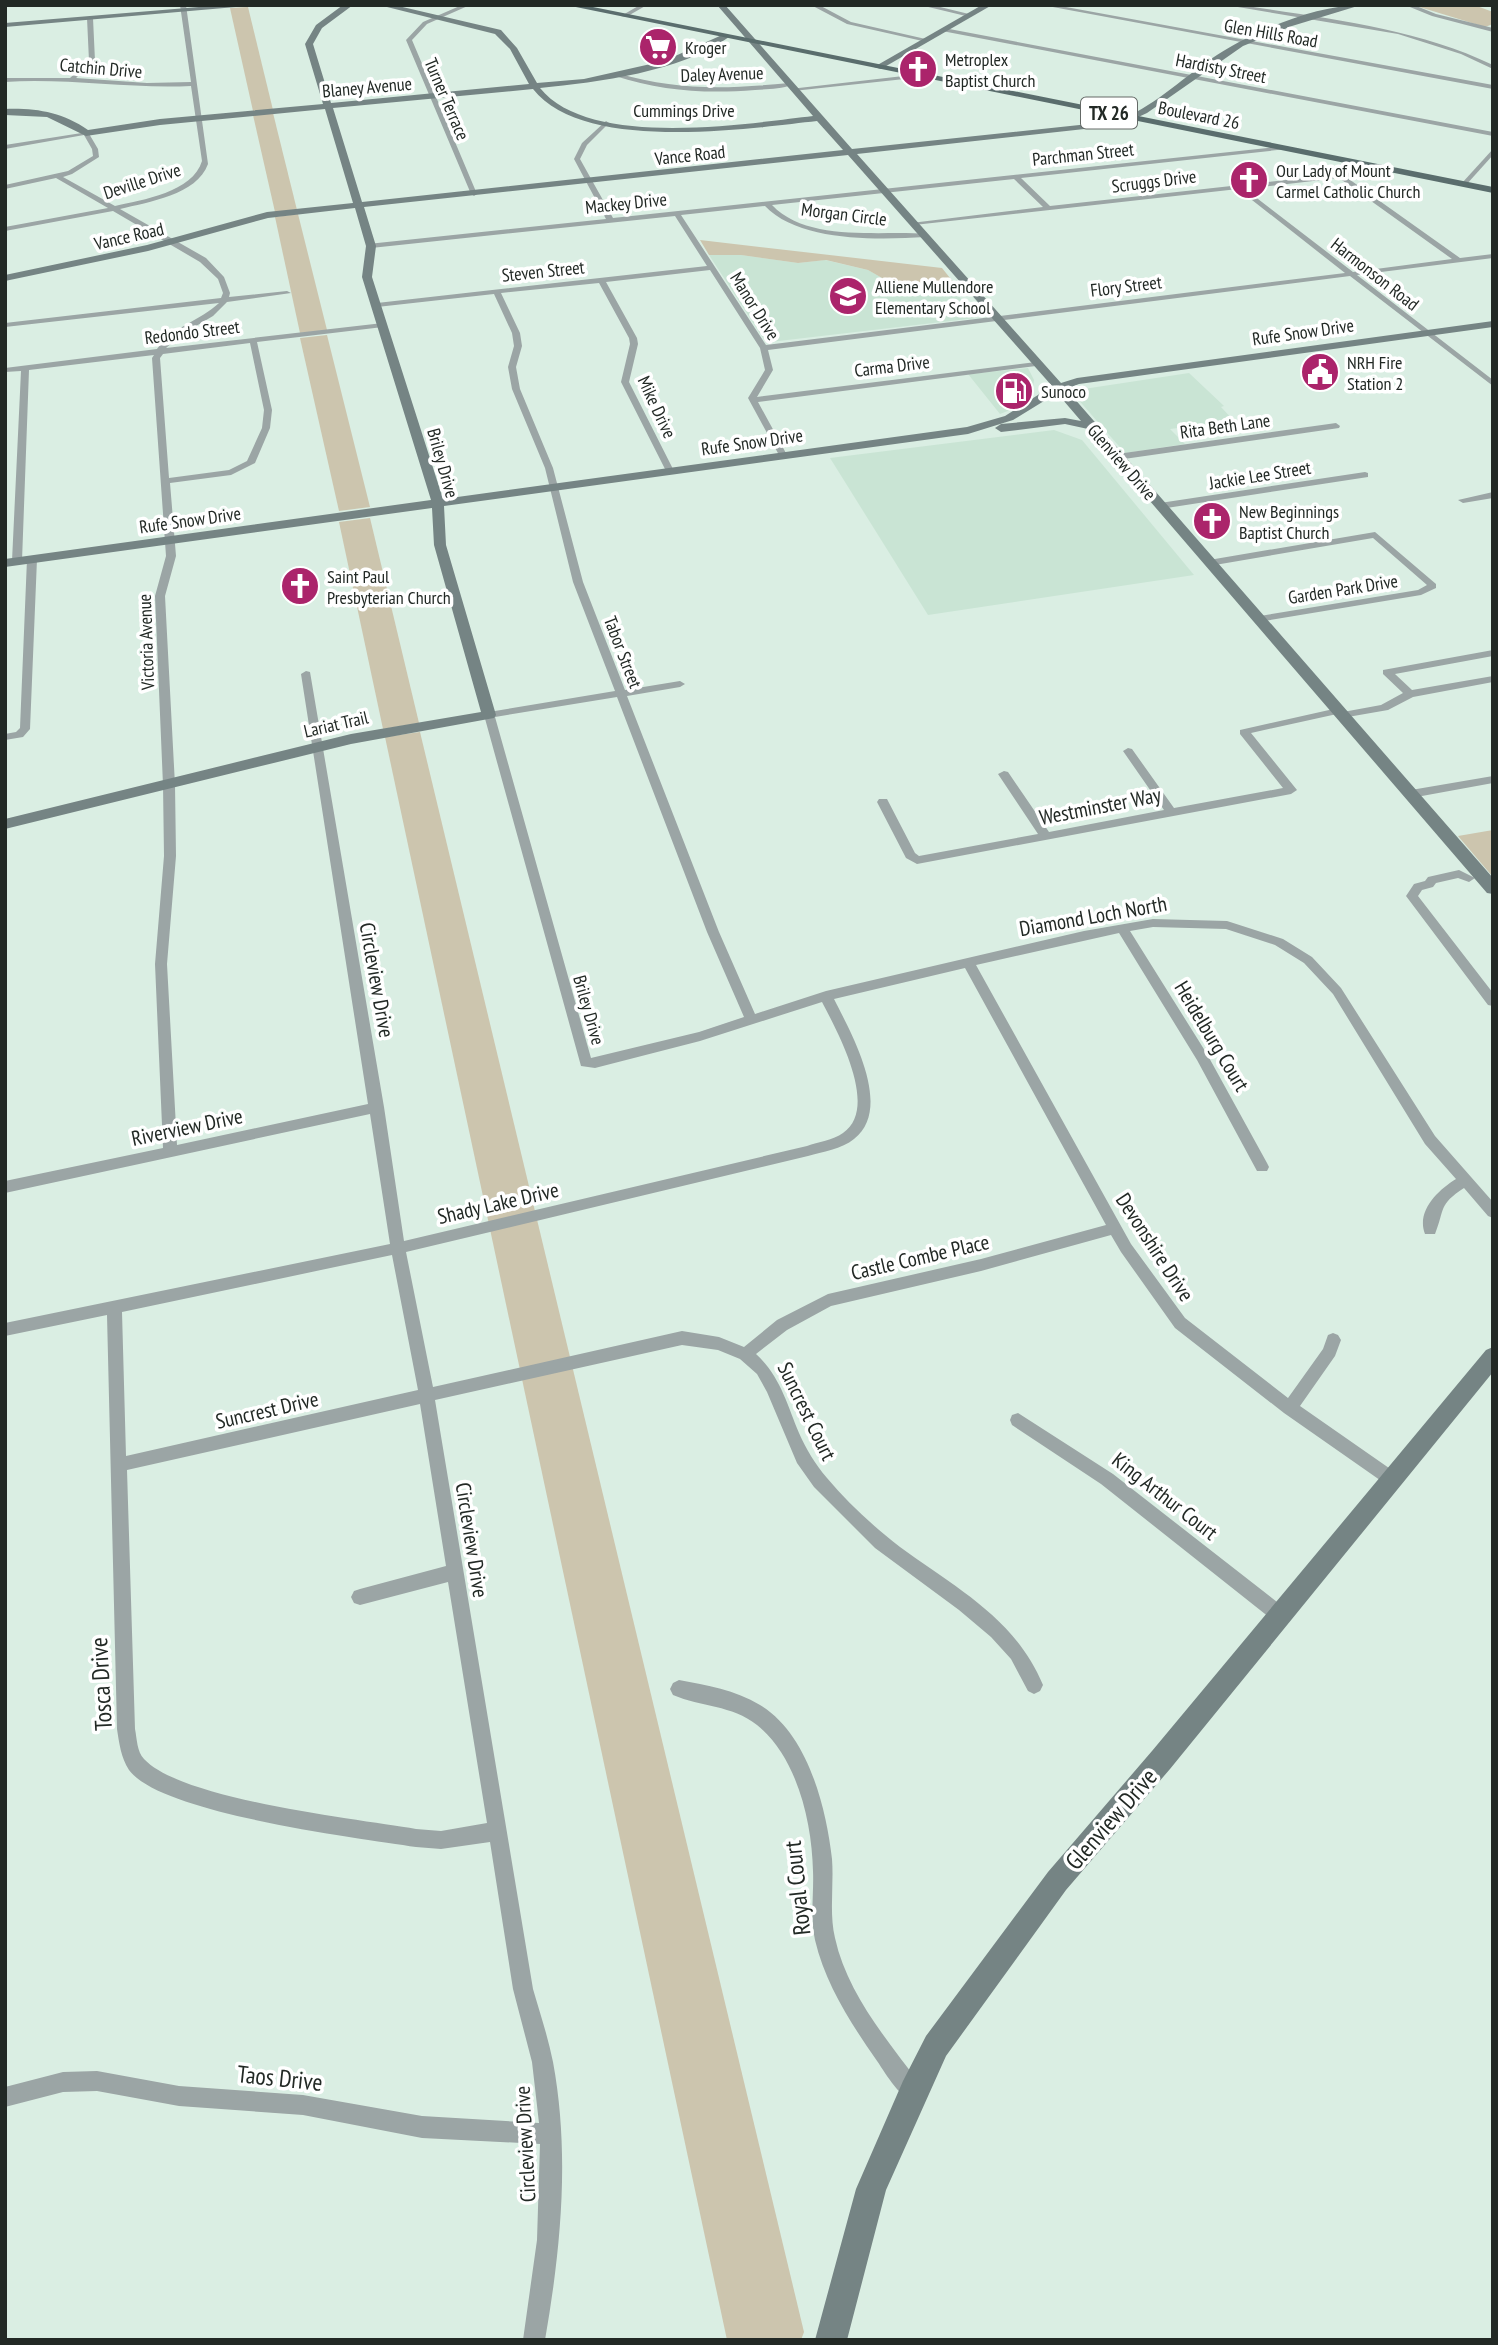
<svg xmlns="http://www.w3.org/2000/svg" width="1498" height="2345" font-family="'PT Sans Narrow',sans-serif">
	<rect width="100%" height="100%" fill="#daeee3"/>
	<g fill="#c9e4d4">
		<path d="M709 255H741L798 263 825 260 868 270 882 278 935 288 953 289 976 318 770 342 765 341Z"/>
		<path d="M1028 368 1034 380 1032 394 1018 407 1000 414 968 374Z"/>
		<path d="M1189 373 1224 406 1221 407 1234 421 1170 429 1185 444 1125 453 1076 397 1077 390Z"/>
		<path d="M1054 430 1082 440 1194 575 928 615 830 458Z"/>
	</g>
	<g fill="#ccc5ae">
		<path d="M1413 5H1474L1493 12V24L1485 27Z"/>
		<path d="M248 7 273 110 253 111 230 8Z"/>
		<path d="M273 113 297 210 275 212 253 115Z"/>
		<path d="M298 214 327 330 300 333 275 217Z"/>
		<path d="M700 240 942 268 958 288H935L882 278 868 270 826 260 798 263 741 255H709Z"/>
		<path d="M327 335 370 507 339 511 300 338Z"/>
		<path d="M370 518 419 723 383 729 339 522Z"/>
		<path d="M420 732 804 2332 801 2340H727L385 737Z"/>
		<path d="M1493 830V877L1458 836Z"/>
	</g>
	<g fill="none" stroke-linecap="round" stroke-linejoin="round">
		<g fill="#9ba5a5" fill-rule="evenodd">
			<path d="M180 5H186L208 164C197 195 148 202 120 209L206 258 224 277 230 293 229 297 287 291 291 293 227 302 213 316 181 335 166 348 383 323 387 325 383 327 257 342 272 410 270 428 255 463 231 475 170 483 176 556 165 596 175 785 176 856 167 964 177 1145 368 1104 301 674 306 671 310 672 384 1107 404 1241 807 1146C818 1142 833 1140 843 1133 880 1108 837 1031 822 1002L700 1041 595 1068 581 1066 484 715 489 712 615 691 573 582 545 468 512 389 508 367 514 346 512 333 494 294 377 307 373 305 377 303 707 266 675 216 371 248 368 244 606 219 574 159 582 143 606 121 609 123 587 145 580 159 613 218 1285 146 1287 149 1021 178 1050 206 1396 168 1398 171 1346 177 1460 258 1493 254V258L1357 275 1493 380V386L1350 276 768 350 773 370 757 397 1036 362 1040 364 1036 366 758 402 787 455 783 458 779 455 748 398 765 370 760 348 710 270 606 282 637 338 638 344 629 382 674 471 670 474 666 471 621 382 630 344 629 338 599 283 501 293 520 333 522 346 516 367 520 389 553 468 583 582 625 690 680 681 685 684 680 687 627 696 719 932 755 1014 826 991 1084 931 1153 919 1227 921 1283 939 1312 957 1341 988 1435 1136 1493 1202V1218L1488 1216 1464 1188C1438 1205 1445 1209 1435 1234H1425C1416 1211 1438 1190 1456 1179L1425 1144 1333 994 1304 963 1275 945 1226 929 1153 927 1130 931 1207 1054 1267 1163 1269 1167 1267 1171H1257L1197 1060 1119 933 976 965 1131 1244 1185 1318 1288 1398 1323 1349 1328 1335 1333 1333 1338 1335 1341 1340 1335 1356 1300 1406 1399 1475 1401 1480 1399 1485 1393 1487 1387 1485 1284 1413 1175 1328 1121 1252 1111 1235 981 1271 831 1306 787 1330 756 1354C780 1376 787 1404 799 1433 806 1449 815 1464 827 1478 848 1503 874 1527 900 1547 956 1588 1015 1618 1043 1685L1040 1691 1034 1694 1028 1691 1011 1659 991 1637 959 1610 875 1548 814 1487 797 1463 767 1392 757 1374 740 1359 718 1350 682 1345 435 1400 533 1989C540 2013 548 2037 553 2062 570 2154 561 2248 545 2340H523L537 2240 540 2144 422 2138 303 2115 179 2106 97 2091 63 2092 5 2107V2087L63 2072 97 2071 179 2086 303 2095 422 2116 539 2123 532 2062 513 1989 490 1842 441 1849 416 1847C359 1838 161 1814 129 1770 121 1758 119 1742 117 1729L107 1315 5 1336V1323L390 1244 370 1114 5 1193V1181L163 1148 155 964 164 856 163 785 155 596 166 556 152 358 154 355 29 370 22 561 17 564 12 561 21 371 5 372V368L157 349C171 328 201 320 219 303L5 327V323L221 298 223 293 218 279 200 262 113 211 5 231V227L108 208 56 178 5 189V185L68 171 93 156 92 149 84 135 5 149V145L88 132 98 149 99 157 72 174 63 177 115 206C142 200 193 192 202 161L191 86C129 89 68 78 5 82V78H70L89 61 87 18 90 16 93 18 95 61 76 78 147 83 191 82ZM1339 178 1452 259 1353 272 1245 189ZM1014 179 1043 207 911 223 914 225 1238 189 1345 273 766 345 681 215 765 206C799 242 878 240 925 237L927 234C881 230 808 243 772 205ZM250 343 264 410 262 428 247 461 229 470 169 478 160 358 163 354ZM617 697 707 932 744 1017 699 1032 591 1058 495 717ZM965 968 1106 1225 981 1259 828 1294 777 1320 744 1347 719 1337 682 1331 433 1387 406 1252 808 1156C822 1152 842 1149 854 1139 894 1108 851 1033 834 999ZM392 1255 418 1390 126 1456 122 1312ZM420 1404 446 1566 360 1589 354 1591 351 1597 354 1603 360 1605 448 1582 487 1823 441 1831 416 1829C357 1819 182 1800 144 1759 137 1752 137 1739 135 1729L127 1470Z"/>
			<path d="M462 5H470L427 24 412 40 477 194 474 196 471 194 406 40 423 22Z"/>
			<path d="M640 5H647L626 17 621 16Z"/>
			<path d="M811 5H819L851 22 930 40 927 42 847 24Z"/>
			<path d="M920 5H932L973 15 970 17Z"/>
			<path d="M1042 5H1055L1493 85V89Z"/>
			<path d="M1226 5H1241C1327 19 1413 27 1493 65V69L1461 54 1398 34Z"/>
			<path d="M1405 5H1414L1436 14 1493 28V32L1432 16Z"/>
			<path d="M944 28 1493 132V136L942 31Z"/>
			<path d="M617 73C679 91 725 89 789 83L792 85C781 89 767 89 755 90 706 94 661 91 615 76Z"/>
			<path d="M921 74 923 77 793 91 790 89Z"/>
			<path d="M1493 149V155L1466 185H1462V183Z"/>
			<path d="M1336 423 1340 426 1339 428 1117 460 1113 457 1117 454Z"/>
			<path d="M1365 472 1368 473V477L1160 509 1155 506 1160 503Z"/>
			<path d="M1493 492V498L1463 503 1458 500Z"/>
			<path d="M1375 532 1436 584V588L1421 595 1258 622 1253 619 1254 617 1418 590 1427 585 1373 538 1209 566 1204 563 1209 560Z"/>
			<path d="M32 556 37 559 30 729 23 737 5 740V734L16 732 20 728 27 559Z"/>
			<path d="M1493 650V656L1395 674 1412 690 1493 676V682L1413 697 1388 710 1342 718 1337 714 1251 733 1297 790 1291 794 917 864 906 858 877 802 879 799H887L915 853 919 856 1038 834 998 774 1004 771 1008 772 1049 832 1164 810 1123 751 1128 748 1132 749 1174 808 1283 788 1240 734V730L1338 708 1343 712 1381 705 1403 693 1383 674V670Z"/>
			<path d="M1493 776V783L1411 798 1405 794 1411 790Z"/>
			<path d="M1459 870 1475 878 1469 882 1458 878 1436 883 1433 887 1422 890 1418 896 1493 993V1006L1488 1005 1406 896 1414 884 1425 881 1428 877Z"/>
			<path d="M1018 1413 1113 1474 1286 1609 1289 1615 1286 1621 1280 1623 1274 1621 1101 1484 1012 1425 1010 1420 1012 1415Z"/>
			<path d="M679 1680C707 1685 735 1690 760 1705 808 1734 826 1807 832 1859 834 1885 829 1913 835 1938 847 1993 887 2040 920 2084L923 2091 920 2098 913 2101C897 2095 885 2072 875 2058 850 2022 825 1983 815 1940 810 1917 814 1893 813 1871 812 1822 797 1757 757 1725 732 1705 701 1707 673 1695L670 1689 673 1683Z"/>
		</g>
		<g fill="#758484" fill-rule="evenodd">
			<path d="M223 5H258L5 27V23Z"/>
			<path d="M343 5H353L322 28 313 44 331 103 529 84 510 49 495 34 379 5H394L501 30 517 48 537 83 584 79 664 61 722 35 729 37C680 72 599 82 540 88 589 149 744 124 813 116L717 5H725L852 149 1117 121C1152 108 1180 80 1211 59 1249 33 1314 5 1361 5L1292 26 1243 46 1147 113 1121 125 857 154 1061 383 1077 378 1493 321V327L1079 384 1066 389 1493 878V894L1487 893 1088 429 1065 424 1001 432 995 428 1001 424 1065 418 1081 421 1057 393 1013 420 968 434 444 506 446 545 496 715 494 718 351 744 5 829V819L351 734 481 712 434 545 432 508 5 567V559L431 500 362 277 366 246 355 208 268 218 148 251 5 281V275L147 245 267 212 353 203 325 109 160 125 86 136 47 117 5 115V109C36 108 62 112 88 130L160 119 323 104 305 44 316 25ZM533 89C583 153 745 129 817 121L843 150 362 202 333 108ZM848 155 1052 386 1005 416 967 427 443 499 372 277 376 246 364 207Z"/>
			<path d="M982 5H992L881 69 874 67Z"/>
			<path d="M1493 1347V1372L1170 1769 1066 1890 946 2056 886 2190 847 2340H815L856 2189 903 2081 926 2036 1048 1872 1152 1751 1486 1350Z"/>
		</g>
		<path fill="#5a6d6d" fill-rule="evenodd" d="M566 5H583L1493 187V193Z"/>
	</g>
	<defs>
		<symbol id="supermarket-disc" viewBox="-11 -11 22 22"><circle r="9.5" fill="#ab246b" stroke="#fff"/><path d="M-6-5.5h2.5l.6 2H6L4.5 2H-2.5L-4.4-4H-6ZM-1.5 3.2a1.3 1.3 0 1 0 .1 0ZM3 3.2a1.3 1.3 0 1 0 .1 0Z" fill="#fff"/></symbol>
		<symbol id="church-disc" viewBox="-11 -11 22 22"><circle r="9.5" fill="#ab246b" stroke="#fff"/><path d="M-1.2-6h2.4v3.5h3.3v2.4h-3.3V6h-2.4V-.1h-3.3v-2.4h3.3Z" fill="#fff"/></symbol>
		<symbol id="school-disc" viewBox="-11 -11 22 22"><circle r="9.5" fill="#ab246b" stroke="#fff"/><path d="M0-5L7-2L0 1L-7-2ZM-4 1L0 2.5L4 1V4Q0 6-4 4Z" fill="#fff"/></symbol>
		<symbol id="civic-disc" viewBox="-11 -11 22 22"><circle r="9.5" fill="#ab246b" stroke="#fff"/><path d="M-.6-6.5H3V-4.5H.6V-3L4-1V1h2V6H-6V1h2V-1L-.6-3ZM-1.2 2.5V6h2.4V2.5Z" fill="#fff"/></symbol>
		<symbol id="fuel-disc" viewBox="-11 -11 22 22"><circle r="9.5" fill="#ab246b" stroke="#fff"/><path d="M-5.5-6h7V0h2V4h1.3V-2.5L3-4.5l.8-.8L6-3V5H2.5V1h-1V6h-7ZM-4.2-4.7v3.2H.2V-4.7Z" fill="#fff"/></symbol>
	</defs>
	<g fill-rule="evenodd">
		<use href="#supermarket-disc" x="636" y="25" width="44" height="44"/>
		<use href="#church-disc" x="896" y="47" width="44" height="44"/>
		<use href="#church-disc" x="1227" y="158" width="44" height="44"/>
		<use href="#school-disc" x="826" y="274" width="44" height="44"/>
		<use href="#civic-disc" x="1298" y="350" width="44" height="44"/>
		<use href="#fuel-disc" x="992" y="369" width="44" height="44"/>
		<use href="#church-disc" x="1190" y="499" width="44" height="44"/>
		<use href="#church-disc" x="278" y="564" width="44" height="44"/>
	</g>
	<g text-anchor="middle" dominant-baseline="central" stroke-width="7" stroke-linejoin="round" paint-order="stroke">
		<g font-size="18" fill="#222925" stroke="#fff">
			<text transform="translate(1271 33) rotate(10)">Glen Hills Road</text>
			<text transform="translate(101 68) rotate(5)">Catchin Drive</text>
			<text transform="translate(1221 68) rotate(11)">Hardisty Street</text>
			<text transform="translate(722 74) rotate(-2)">Daley Avenue</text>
			<text transform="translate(367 87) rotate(-5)">Blaney Avenue</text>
			<text transform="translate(447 99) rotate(67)">Turner Terrace</text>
			<text x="684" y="110">Cummings Drive</text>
			<text transform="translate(1199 115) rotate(11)">Boulevard 26</text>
			<text transform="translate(1083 154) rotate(-6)">Parchman Street</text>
			<text transform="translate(690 155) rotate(-6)">Vance Road</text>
			<text transform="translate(142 181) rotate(-18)">Deville Drive</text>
			<text transform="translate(1154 181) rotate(-7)">Scruggs Drive</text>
			<text transform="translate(626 203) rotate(-6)">Mackey Drive</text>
			<text transform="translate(844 214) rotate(7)">Morgan Circle</text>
			<text transform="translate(129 236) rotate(-13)">Vance Road</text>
			<text transform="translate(543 271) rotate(-6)">Steven Street</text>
			<text transform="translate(1375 274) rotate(38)">Harmonson Road</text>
			<text transform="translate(1126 286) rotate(-7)">Flory Street</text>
			<text transform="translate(755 306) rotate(58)">Manor Drive</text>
			<text transform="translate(192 332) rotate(-7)">Redondo Street</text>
			<text transform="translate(1303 332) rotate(-8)">Rufe Snow Drive</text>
			<text transform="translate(892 366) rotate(-7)">Carma Drive</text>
			<text transform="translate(657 407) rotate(65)">Mike Drive</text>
			<text transform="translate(1225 426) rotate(-8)">Rita Beth Lane</text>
			<text transform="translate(752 442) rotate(-8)">Rufe Snow Drive</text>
			<text transform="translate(1122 462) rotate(49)">Glenview Drive</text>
			<text transform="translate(443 463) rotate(74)">Briley Drive</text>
			<text transform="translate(1260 475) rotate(-9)">Jackie Lee Street</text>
			<text transform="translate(190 520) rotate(-8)">Rufe Snow Drive</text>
			<text transform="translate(1343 589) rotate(-9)">Garden Park Drive</text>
			<text transform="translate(146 642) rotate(-92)">Victoria Avenue</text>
			<text transform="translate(623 652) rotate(69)">Tabor Street</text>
			<text transform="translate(336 724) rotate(-13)">Lariat Trail</text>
			<text transform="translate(589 1010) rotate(74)">Briley Drive</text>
		</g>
		<g font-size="18" fill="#222925" stroke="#fff" text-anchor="start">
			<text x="685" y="47">Kroger</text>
			<text x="945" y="59">Metroplex<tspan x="945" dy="21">Baptist Church</tspan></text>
			<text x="1276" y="170">Our Lady of Mount<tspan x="1276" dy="21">Carmel Catholic Church</tspan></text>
			<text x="875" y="286">Alliene Mullendore<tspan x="875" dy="21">Elementary School</tspan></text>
			<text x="1347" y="362">NRH Fire<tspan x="1347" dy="21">Station 2</tspan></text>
			<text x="1041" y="391">Sunoco</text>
			<text x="1239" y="511">New Beginnings<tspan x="1239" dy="21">Baptist Church</tspan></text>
			<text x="327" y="576">Saint Paul<tspan x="327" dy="21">Presbyterian Church</tspan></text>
		</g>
		<rect fill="#fff" stroke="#646966" stroke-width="2" x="1081" y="97.5" width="56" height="31" rx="5"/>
		<g font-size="19" font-weight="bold" fill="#222925">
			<text x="1109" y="113">TX 26</text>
		</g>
		<g font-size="21" fill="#222925" stroke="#fff">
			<text transform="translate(1100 806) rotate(-11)">Westminster Way</text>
			<text transform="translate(1093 916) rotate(-10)">Diamond Loch North</text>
			<text transform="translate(377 980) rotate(80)">Circleview Drive</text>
			<text transform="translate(1212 1036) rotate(59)">Heidelburg Court</text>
			<text transform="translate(187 1127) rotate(-12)">Riverview Drive</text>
			<text transform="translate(498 1203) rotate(-13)">Shady Lake Drive</text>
			<text transform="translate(1155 1247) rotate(57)">Devonshire Drive</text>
			<text transform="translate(920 1257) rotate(-13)">Castle Combe Place</text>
			<text transform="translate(267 1410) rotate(-13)">Suncrest Drive</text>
			<text transform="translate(807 1411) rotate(64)">Suncrest Court</text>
			<text transform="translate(1165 1496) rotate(38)">King Arthur Court</text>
			<text transform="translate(472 1540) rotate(81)">Circleview Drive</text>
			<text transform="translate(525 2144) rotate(-93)">Circleview Drive</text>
		</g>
		<g font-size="24" fill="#222925" stroke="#fff">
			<text transform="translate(101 1684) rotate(-93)">Tosca Drive</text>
			<text transform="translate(1111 1819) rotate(-49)">Glenview Drive</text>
			<text transform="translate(797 1888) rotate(-96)">Royal Court</text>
			<text transform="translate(280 2078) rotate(6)">Taos Drive</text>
		</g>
	</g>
	<rect width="1498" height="2345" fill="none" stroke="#222925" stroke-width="14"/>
</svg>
